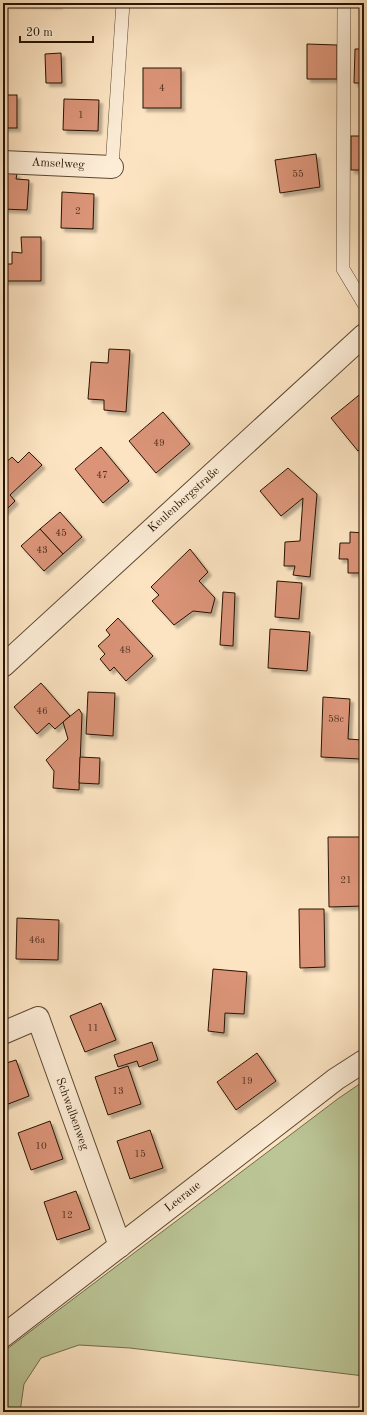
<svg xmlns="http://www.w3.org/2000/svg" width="367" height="1415" font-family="'Old Standard TT',serif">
	<defs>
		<filter id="shadow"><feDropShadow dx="3.5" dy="3.5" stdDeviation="1" flood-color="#0004"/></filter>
	</defs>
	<rect width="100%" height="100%" fill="#fce4c2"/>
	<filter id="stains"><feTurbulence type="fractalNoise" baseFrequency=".005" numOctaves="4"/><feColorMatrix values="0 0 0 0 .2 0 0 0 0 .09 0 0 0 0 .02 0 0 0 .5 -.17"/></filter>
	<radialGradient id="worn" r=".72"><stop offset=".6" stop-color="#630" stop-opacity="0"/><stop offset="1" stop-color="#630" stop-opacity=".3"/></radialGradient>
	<path fill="#bbc596" stroke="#716c4c" d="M364 1081V1376L130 1348 79 1345 41 1358 24 1384 20 1412H3V1352L339 1098Z"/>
	<g fill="#db9478" stroke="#271301" filter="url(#shadow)">
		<path d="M3 3H59V5L3 4Z"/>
		<path d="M307 44 337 45V79H307Z"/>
		<path d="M355 49H364V83H354Z"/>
		<path d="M61 53 62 83H46L45 54Z"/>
		<rect x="143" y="68" width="38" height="40"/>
		<rect x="3" y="95" width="14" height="33"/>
		<path d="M64 99 99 100 98 131 63 130Z"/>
		<rect x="351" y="136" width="13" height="34"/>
		<path d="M316 154 320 187 280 193 275 160Z"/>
		<path d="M3 173 17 174 16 179 29 180 27 210 3 209Z"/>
		<path d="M62 192 94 194 93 229 61 228Z"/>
		<path d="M21 237H41V281H3V264H12V252L22 253Z"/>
		<path d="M109 349 130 350 126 412 104 410V400L88 399 91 362 108 363Z"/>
		<path d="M364 391V446L358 451 331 418Z"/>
		<path d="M163 412 190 444 156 473 129 441Z"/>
		<path d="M101 447 129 481 103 503 75 469Z"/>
		<path d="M29 452 42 465 10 495 15 501 3 513V463L4 464 12 457 18 463Z"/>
		<path d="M288 468 317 494 310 577 293 575 295 566H284L285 542 300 541 303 498 281 516 260 491Z"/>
		<path d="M60 512 82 537 63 554 40 529Z"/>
		<path d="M40 529 63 554 44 571 21 546Z"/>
		<path d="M350 532 364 533V573H348V559H339L340 543H350Z"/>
		<path d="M190 549 208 572 199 581 215 598 211 613 193 611 174 625 152 601 159 595 151 587Z"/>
		<path d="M277 581 302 583 299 619 275 617Z"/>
		<path d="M223 592 235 593 233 646 220 645Z"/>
		<path d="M118 618 153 656 126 681 114 667 110 671 100 659 105 654 98 646 110 635 106 630Z"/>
		<path d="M270 629 310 632 307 671 268 668Z"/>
		<path d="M41 683 70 716 55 729 49 723 37 734 14 707Z"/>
		<path d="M88 692 115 693 113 736 86 734Z"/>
		<path d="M323 697 350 699 348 739 362 740 360 759 321 757Z"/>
		<path d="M79 709 82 714 79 790 53 788 54 771 46 760 68 739 63 722Z"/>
		<path d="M80 757 100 758 99 784 79 783Z"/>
		<path d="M328 837H364V906L329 907Z"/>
		<path d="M299 909H324L325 967 300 968Z"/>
		<path d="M17 918 59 920 58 960 16 959Z"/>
		<path d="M213 969 247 972 244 1014 225 1013 224 1033 208 1031Z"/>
		<path d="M101 1003 116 1040 85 1052 70 1016Z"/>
		<path d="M152 1042 158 1060 139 1067 137 1061 118 1067 114 1055Z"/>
		<path d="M257 1053 276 1081 236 1110 217 1082Z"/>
		<path d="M16 1060 29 1096 3 1106V1064Z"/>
		<path d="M128 1066 141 1104 108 1115 95 1077Z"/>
		<path d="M50 1121 63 1159 31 1170 18 1133Z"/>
		<path d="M150 1130 163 1168 130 1179 117 1141Z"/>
		<path d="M76 1191 90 1229 57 1240 44 1202Z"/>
	</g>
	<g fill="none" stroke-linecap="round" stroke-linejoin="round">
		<defs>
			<g id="lane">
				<path d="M344 6 343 269 364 304"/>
				<path d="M112 167 123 3"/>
			</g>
			<g id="street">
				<path d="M3 162 112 167"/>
				<path d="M3 666 364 335"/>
				<path d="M3 1033 38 1018 120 1246"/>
				<path d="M3 1336 336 1079 364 1061"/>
			</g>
		</defs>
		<use href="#lane" stroke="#5c4731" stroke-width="14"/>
		<use href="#street" stroke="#5c4731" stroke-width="24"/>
		<use href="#lane" stroke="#fdedd7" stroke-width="13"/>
		<use href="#street" stroke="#fdedd7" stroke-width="22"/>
	</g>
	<g text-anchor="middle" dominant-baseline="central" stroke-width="3" stroke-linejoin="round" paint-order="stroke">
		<g font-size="10" fill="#54331f">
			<text x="162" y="88">4</text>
			<text x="81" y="115">1</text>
			<text x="298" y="174">55</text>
			<text x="78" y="211">2</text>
			<text x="159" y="443">49</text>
			<text x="102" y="475">47</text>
			<text x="61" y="533">45</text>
			<text x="42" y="550">43</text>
			<text x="125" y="650">48</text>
			<text x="42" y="711">46</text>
			<text x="336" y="719">58c</text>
			<text x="346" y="880">21</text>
			<text x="37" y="940">46a</text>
			<text x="93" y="1028">11</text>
			<text x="247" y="1081">19</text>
			<text x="118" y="1091">13</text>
			<text x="41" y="1146">10</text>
			<text x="140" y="1154">15</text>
			<text x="67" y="1215">12</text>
		</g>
		<g font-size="12" fill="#271301" stroke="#fdedd7">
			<text transform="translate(58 164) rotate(3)">Amselweg</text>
			<text transform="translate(184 500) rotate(-42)">Keulenbergstraße</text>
			<text transform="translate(72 1114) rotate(70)">Schwalbenweg</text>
			<text transform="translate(183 1197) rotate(-38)">Leeraue</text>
		</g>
	</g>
	<rect width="367" height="1415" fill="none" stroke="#fce4c2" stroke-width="16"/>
	<rect x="4" y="4" width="359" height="1407" fill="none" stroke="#271301" stroke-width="2"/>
	<rect x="8" y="8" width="351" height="1399" fill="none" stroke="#271301"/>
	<path d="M20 36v6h73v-6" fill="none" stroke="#271301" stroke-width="2"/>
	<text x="26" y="36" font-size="12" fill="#271301" stroke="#fdedd7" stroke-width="3" paint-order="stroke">20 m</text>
	<rect width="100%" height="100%" filter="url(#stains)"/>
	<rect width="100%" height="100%" fill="url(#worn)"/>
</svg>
